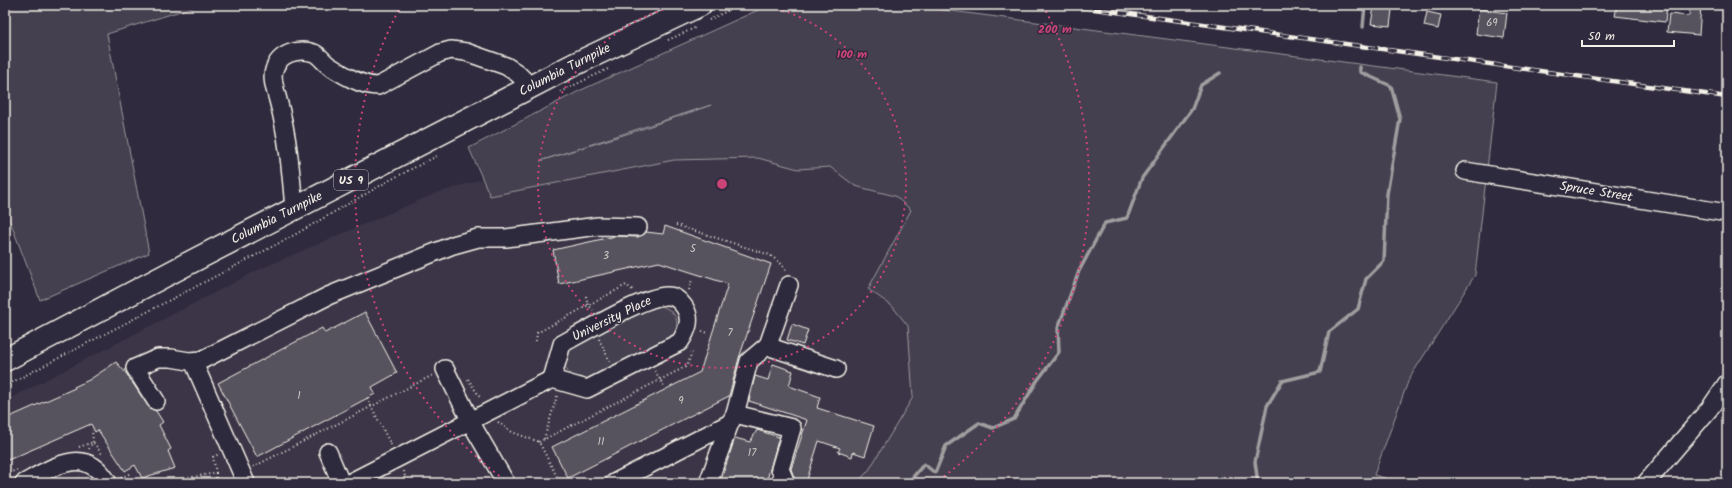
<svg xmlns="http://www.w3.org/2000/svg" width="1732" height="488" font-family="Kalam,sans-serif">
	<rect width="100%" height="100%" fill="#2f2a3d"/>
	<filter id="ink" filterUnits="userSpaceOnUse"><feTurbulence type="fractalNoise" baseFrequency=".025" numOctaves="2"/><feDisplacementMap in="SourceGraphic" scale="8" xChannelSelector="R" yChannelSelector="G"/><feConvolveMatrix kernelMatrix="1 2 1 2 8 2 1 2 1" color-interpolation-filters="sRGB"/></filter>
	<g filter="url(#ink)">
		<path fill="#3b3647" d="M753 92 898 94 1027 483H5V401L260 269 434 194 639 130Z"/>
		<g fill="#454050" stroke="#9c989c" fill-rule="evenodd">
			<path d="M5 5H200L107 34 149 253 40 300 5 208Z"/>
			<path d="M769 5H905L1497 82 1475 275 1409 379 1374 475 1403 483H857L869 470 913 397 908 326 892 306 868 289 911 210 895 196 855 186 830 167 798 169 758 158 674 160 490 196 469 148 579 91ZM711 105 639 130 540 161Z"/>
			<path d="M658 305C677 310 682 323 671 340L587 381C568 375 560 371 568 350L645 307Z"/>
		</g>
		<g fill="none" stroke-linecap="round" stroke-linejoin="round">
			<g stroke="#a19ea0" stroke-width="3.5">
				<path d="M1363 27 1365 5"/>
				<path d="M908 483 924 464 935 473 946 446 979 423 993 428 1014 419 1037 381 1059 352 1058 328 1079 271 1105 223 1127 218 1142 178 1192 109 1201 85 1220 73"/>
				<path d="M1258 483 1255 462 1267 406 1282 381 1320 372 1329 332 1358 309 1366 279 1384 261 1387 194 1400 119 1391 86 1360 72V67"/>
			</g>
		</g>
		<g fill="#56525f" stroke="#f4f1e8">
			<path d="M1617 5H1667L1665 22 1615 16Z"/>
			<path d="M1690 5H1701L1699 35 1667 32 1669 14 1689 16Z"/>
			<path d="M1374 7 1392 10 1390 26 1371 24Z"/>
			<path d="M1479 9 1507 13 1504 38 1476 34Z"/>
			<path d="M1427 12 1441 15 1438 29 1424 26Z"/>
			<path d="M665 226 771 264 739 358 729 396 568 478 552 447 700 372 728 284 659 262 559 284 553 250 616 236 638 237 646 232 663 234Z"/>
			<path d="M365 312 397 373 372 387 375 394 257 457 218 383 322 328 325 333Z"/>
			<path d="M792 324 808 330 803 345 787 340Z"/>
			<path d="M116 362 126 373 148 406 156 411 163 422 159 425 171 449 168 451 175 468 142 478 135 465 125 471 98 430 95 432 91 424 8 460 7 457 5 458V419L75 388 74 387 89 380Z"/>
			<path d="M773 364 793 371 789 386 820 397 817 408 874 426 865 456 853 452 852 457 838 452 840 448 819 441 806 483H796L791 469 807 420 749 401 755 376 768 380Z"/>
			<path d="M757 430 779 437 766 483H720L735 438 750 442Z"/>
		</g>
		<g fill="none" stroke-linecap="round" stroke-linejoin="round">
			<defs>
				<g id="minor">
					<path d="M1465 171 1727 213"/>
					<path d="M294 209C291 172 288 136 278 100 276 92 271 79 274 70 279 53 298 48 314 53 319 55 323 61 328 65 342 74 361 86 378 86L440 53 451 50 466 52 506 66 517 73 531 87"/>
					<path d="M767 346 836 369"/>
					<path d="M193 361 246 483"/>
					<path d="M445 369 475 430 506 483"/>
					<path d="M156 401 135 368 158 358H171L189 361 202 360 328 296 453 245 478 238H506L598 226 638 227"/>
					<path d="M735 414 792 428 780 469 786 483"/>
					<path d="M328 452 341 483"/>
					<path d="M24 483C53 467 86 444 108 483"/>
					<path d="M349 483 552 379 587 389 595 385 680 342C687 331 692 320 685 308 681 302 675 296 668 296 647 294 584 332 562 344L552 379"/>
					<path d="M614 483 730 423"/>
					<path d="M708 483 730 423 735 414 749 361 768 345 789 285"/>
					<path d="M1646 483 1710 408 1727 383"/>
				</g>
				<path id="major" d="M5 360 187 264 573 65 700 5"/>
			</defs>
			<use href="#minor" stroke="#f4f1e8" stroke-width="20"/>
			<use href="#major" stroke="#f4f1e8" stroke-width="25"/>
			<g stroke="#f4f1e8" stroke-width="2" stroke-dasharray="1 3" stroke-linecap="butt">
				<path d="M709 20 739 5"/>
				<path d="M668 40 697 27"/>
				<path d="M560 92 610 68"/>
				<path d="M676 225 770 255C776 260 784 264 786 272"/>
				<path d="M689 290 692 280"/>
				<path d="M586 296 588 305 593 310"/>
				<path d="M702 331 708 333"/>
				<path d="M599 339 610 362"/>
				<path d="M536 341 537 333 626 285 634 291"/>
				<path d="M655 371 665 388"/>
				<path d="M468 379 481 399"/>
				<path d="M5 386 287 239 390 180 437 156"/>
				<path d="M367 398 391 445"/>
				<path d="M498 422 512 432 539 442 560 483"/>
				<path d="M544 439 557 396"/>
				<path d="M539 442 687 366 692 352"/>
				<path d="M79 447 93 442 102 454"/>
				<path d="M89 449 93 442 92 430"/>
				<path d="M253 467 433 375"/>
				<path d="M404 471 406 483"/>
				<path d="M216 473V483"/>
				<path d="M5 474 17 470"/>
				<path d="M5 476 7 483"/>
				<path d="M121 478 131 473"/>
				<path d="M78 483 79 475"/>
				<path d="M157 483 216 473 213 457 219 454"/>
			</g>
			<use href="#minor" stroke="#2f2a3d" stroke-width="17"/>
			<use href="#major" stroke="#2f2a3d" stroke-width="22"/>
			<defs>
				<path id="rail" d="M1066 5 1727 97"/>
			</defs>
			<use href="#rail" stroke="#f4f1e8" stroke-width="4.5"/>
			<use href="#rail" stroke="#2f2a3d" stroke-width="3" stroke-dasharray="9" stroke-linecap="butt"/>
		</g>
	</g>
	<g fill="none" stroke="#cc4377" stroke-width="2" stroke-dasharray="2 4">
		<path d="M765 5A184 184 0 1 1 679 5"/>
		<path d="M509 483A367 367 0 0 1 401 6M1043 6A367 367 0 0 1 935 483"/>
	</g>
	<g text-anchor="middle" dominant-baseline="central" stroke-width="3" stroke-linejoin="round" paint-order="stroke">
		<g font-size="11" fill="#ccc9c6">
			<text x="1492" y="23">69</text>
			<text x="693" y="249">5</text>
			<text x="606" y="256">3</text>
			<text x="730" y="333">7</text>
			<text x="299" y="396">1</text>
			<text x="681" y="401">9</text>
			<text x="601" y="442">11</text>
			<text x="752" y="453">17</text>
		</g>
		<rect fill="#2f2a3d" stroke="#b9b5b5" stroke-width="1" x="334" y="170" width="34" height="20" rx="3"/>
		<g font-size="12" font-weight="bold" fill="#f4f1e8">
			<text x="351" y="180">US 9</text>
		</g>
		<g font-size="13" fill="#f4f1e8" stroke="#2f2a3d">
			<text transform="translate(565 70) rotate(-27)">Columbia Turnpike</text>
			<text transform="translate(1596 192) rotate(9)">Spruce Street</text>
			<text transform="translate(277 218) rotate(-27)">Columbia Turnpike</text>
			<text transform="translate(612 319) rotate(-26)">University Place</text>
		</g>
	</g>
	<circle cx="722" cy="184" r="6" fill="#cc4377" stroke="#2f2a3d" stroke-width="2"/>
	<g font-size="12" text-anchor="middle" font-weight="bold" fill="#cc4377" stroke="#2f2a3d" stroke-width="3" stroke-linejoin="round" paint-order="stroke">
		<text x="1055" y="33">200 m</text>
		<text x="852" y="58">100 m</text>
	</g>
	<rect width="1732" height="488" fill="none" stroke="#2f2a3d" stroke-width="20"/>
	<rect x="10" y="10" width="1712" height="468" fill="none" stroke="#f4f1e8" stroke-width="1.5" filter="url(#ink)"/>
	<path d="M1582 40v6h92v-6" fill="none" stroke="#f4f1e8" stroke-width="2"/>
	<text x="1588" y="40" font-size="12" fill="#f4f1e8" stroke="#2f2a3d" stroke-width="3" paint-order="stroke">50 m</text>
</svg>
